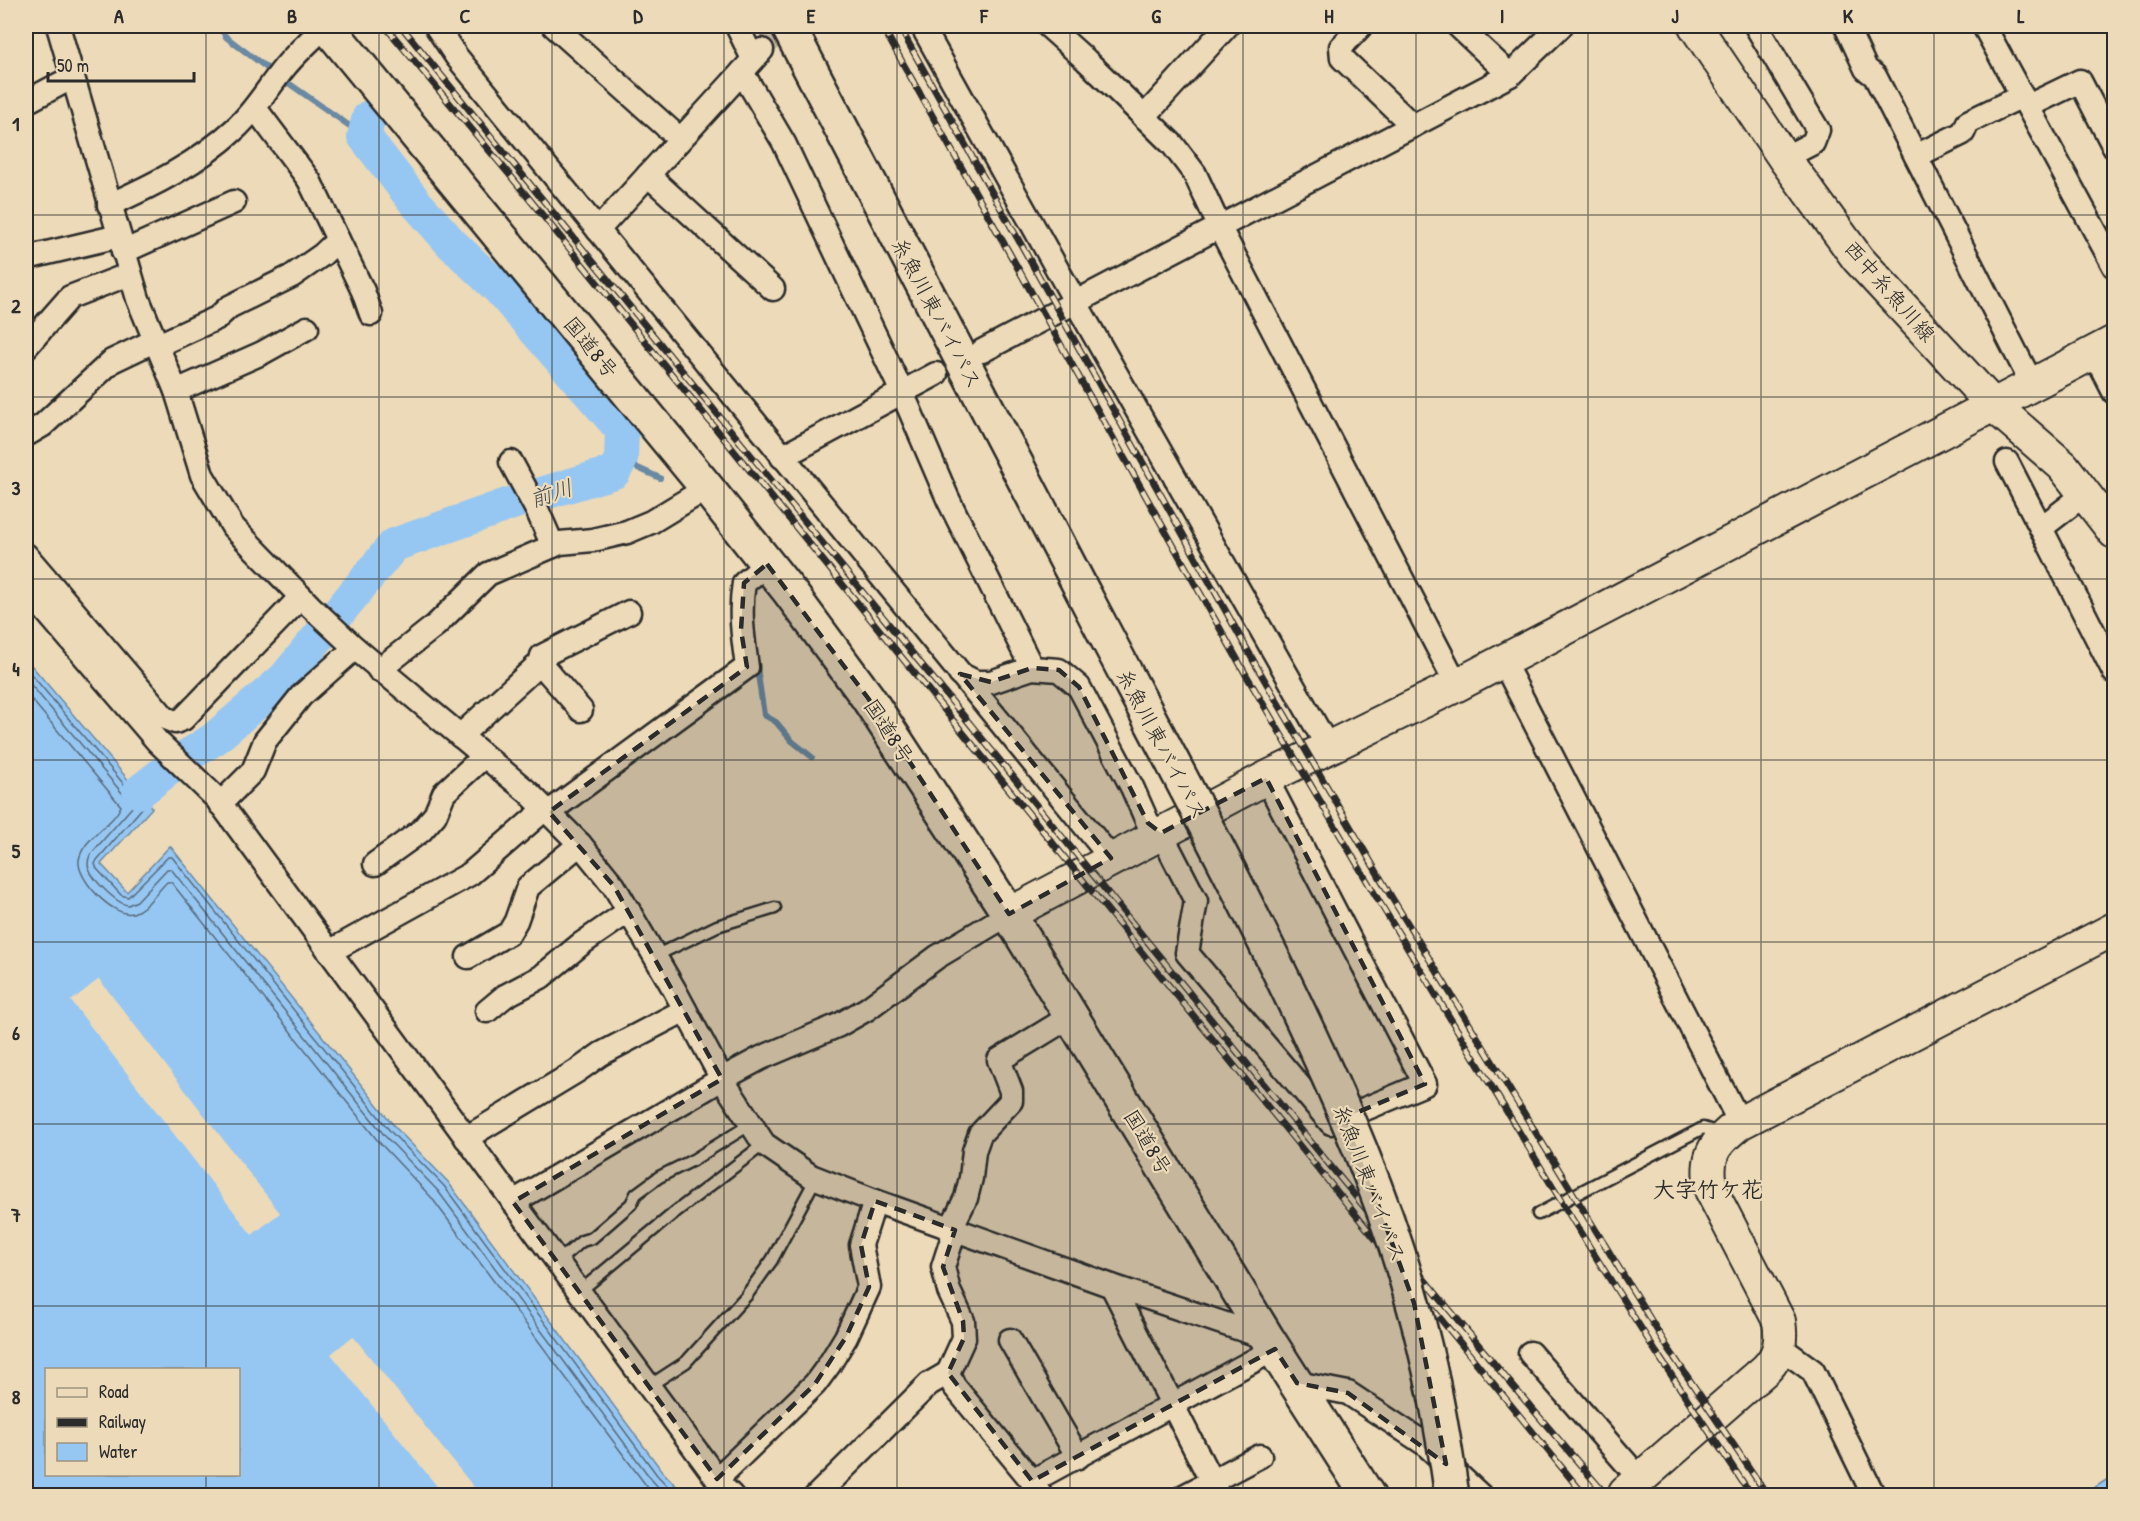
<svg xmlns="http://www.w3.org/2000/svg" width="2140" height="1521" font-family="'Patrick Hand','Klee One',sans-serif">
	<rect width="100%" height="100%" fill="#eddab8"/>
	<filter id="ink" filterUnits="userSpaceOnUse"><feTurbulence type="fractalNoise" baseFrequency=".0167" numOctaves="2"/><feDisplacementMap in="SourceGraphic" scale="12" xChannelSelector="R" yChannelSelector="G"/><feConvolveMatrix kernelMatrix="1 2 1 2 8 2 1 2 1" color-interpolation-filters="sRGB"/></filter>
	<g filter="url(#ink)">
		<g fill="#96c7f2" stroke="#6b89a2" stroke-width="1.5" fill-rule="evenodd">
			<path d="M26 659 152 808 101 864 127 892 170 846 395 1127 448 1182 662 1471 685 1495H26ZM46 1370H238V1474H46Z"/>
			<path d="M2114 1475V1495H2083Z"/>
		</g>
		<g fill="#eddab8">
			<path d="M99 979 280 1213 252 1235 71 1001Z"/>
			<path d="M353 1336 480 1495H444L331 1354Z"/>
		</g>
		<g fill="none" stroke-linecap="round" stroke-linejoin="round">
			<g stroke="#56697b" stroke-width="1.5">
				<path d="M26 668 143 807 97 860 95 864 97 869 121 895 128 897 168 857H172L390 1131 444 1186 657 1475 677 1496"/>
				<path d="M26 679 133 806 90 855C88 860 87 864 89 869 93 880 117 904 128 905L137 901 167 869H171L385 1136 438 1191 651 1479 666 1496"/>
				<path d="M26 693 121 806C113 826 83 837 79 860 76 878 113 918 133 913 146 909 157 892 167 882H171L378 1141 431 1197 654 1496"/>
			</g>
			<g stroke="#6b89a2" stroke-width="6">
				<path d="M219 26 226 37 267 68 364 136"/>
				<path d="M618 464H629L660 478"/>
				<path d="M756 661 764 715 776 722 792 741 812 757"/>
			</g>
			<path stroke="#96c7f2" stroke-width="34" d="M139 792 176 763 214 739 284 679 394 545 521 500 614 472 621 459 622 430 500 290 452 244 415 202 364 136 369 117"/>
			<path stroke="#c6b79c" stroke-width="22" stroke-dasharray="22 11" stroke-linecap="butt" d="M762 50 784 26"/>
			<defs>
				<g id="lane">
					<path d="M655 956 717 926 775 908"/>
					<path d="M1538 1214 1703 1128 1722 1134"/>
					<path d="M557 1262 582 1241 592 1238 631 1204 636 1194 659 1177 693 1160 751 1124"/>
					<path d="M579 1292 674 1213 764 1144"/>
					<path d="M649 1386 686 1362 746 1296 772 1260 816 1178"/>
				</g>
				<g id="street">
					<path d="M58 26 138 299 176 391 202 475 233 527 310 606 355 648 529 793 580 844 614 886 674 989 722 1079 764 1144 811 1176 875 1201 1112 1286 1267 1338"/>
					<path d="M436 26 456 56 1111 858"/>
					<path d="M554 26 680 139"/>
					<path d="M737 26 753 59"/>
					<path d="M922 26 1076 303 1329 749"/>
					<path d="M1048 26 1086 60 1173 145 1195 174 1220 228 1457 685"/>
					<path d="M1361 26 1341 47 1342 58 1413 126"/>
					<path d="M1458 26 1510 75"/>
					<path d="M1756 26 1818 130 1813 143 1784 158"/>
					<path d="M1846 26 1866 69 1875 76 2032 384"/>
					<path d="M1984 26 2114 266"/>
					<path d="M742 72 784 143 902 392 948 499 1032 668"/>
					<path d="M26 102 73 77"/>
					<path d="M2028 106 2080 81 2114 147"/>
					<path d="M255 108 309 180 363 291 371 314"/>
					<path d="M1144 117 1227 26"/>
					<path d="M1916 156 1963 133 1968 122 2022 96"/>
					<path d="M648 175 773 289"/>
					<path d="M109 205C154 185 198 163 235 129 254 112 267 89 284 68 296 53 312 39 325 26"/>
					<path d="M598 230 762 50"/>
					<path d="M123 252 234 202"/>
					<path d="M26 258 119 236"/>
					<path d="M158 345 217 318 229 307 292 276 322 255 338 240"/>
					<path d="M26 347 70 297 130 274"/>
					<path d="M982 351 1510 75 1561 26"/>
					<path d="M2094 353 2114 392"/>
					<path d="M176 391 262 353 307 328"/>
					<path d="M26 435 43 425 112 361 156 340"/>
					<path d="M782 457 936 374"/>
					<path d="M511 462 538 512 553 546"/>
					<path d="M2007 462 2041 528"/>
					<path d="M2086 493 2041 528 2114 672"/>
					<path d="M26 555 165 718 175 722 183 719 301 597"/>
					<path d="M26 588 157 741 218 800 723 1487 732 1496"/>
					<path d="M1503 661 1740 1123"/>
					<path d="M540 663 581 710"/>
					<path d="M379 670 436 625 488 574 560 543 593 540 627 532 651 522 707 488"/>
					<path d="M960 674 976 682H991L1032 668 1059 670 1079 687 1132 787 1148 823 1161 833 1196 901 1187 953 1331 1123 1425 1084 1266 778"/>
					<path d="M460 736 540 663 542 656 629 612"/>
					<path d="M220 804 253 771 265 741 301 696 355 648"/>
					<path d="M549 812 747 667C743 638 739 611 744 583L767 564"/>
					<path d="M375 864 421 831 435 815 444 793 484 756"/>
					<path d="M329 952 470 874 545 809"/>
					<path d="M468 957 509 933 516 921 528 887 580 844"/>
					<path d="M487 1011 505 996 541 977 581 944 629 911"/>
					<path d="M466 1138 577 1071 601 1054 685 1010"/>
					<path d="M513 1202 722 1079 761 1058 839 1025 867 1009 937 957 1009 914"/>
					<path d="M951 1228 966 1198 971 1178 974 1151 980 1134 1011 1101V1091L999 1060 1071 1016"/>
					<path d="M955 1230 943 1267 949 1291 963 1321 964 1338 948 1373 954 1386 1032 1481 1041 1496"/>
					<path d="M1112 1286 1219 1496"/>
					<path d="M1010 1340 1078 1457"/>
					<path d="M1780 1347 1813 1371 1874 1496"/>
					<path d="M1530 1353 1640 1479"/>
					<path d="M1297 1383 1348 1393 1425 1444 1481 1496"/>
					<path d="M717 1479 815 1384 829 1365 846 1337 869 1287 861 1245 875 1201"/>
					<path d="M1032 1481 1275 1349"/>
					<path d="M816 1496 929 1384 948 1373"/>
					<path d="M1184 1496 1260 1456"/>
				</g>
				<g id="secondary">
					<path d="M1695 26 1784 158 1858 259 1993 405 2063 466 2114 532"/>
					<path d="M1009 914 1266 778 1457 685 2114 342"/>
					<path d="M1625 1492 1766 1369C1780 1355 1782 1340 1779 1321L1711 1190C1706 1155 1712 1145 1740 1123L2114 929"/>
				</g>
				<g id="highway">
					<path d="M327 26 707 488 789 591 868 698 1009 914 1267 1338 1368 1496"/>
					<path d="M788 26 1085 596"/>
				</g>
			</defs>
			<use href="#lane" stroke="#2b2b2b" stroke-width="15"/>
			<use href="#street" stroke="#2b2b2b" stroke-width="27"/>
			<use href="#secondary" stroke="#2b2b2b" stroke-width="36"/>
			<use href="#highway" stroke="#2b2b2b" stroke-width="38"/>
			<use href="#lane" stroke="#eddab8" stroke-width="10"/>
			<use href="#street" stroke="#eddab8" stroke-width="22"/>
			<use href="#secondary" stroke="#eddab8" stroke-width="32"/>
			<use href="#highway" stroke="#eddab8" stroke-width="33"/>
			<defs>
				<g id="rail">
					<path d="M385 26 509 174 1029 814 1585 1496"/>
					<path d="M401 26 1337 1174 1506 1378 1607 1496"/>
					<path d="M882 26 1245 673 1380 903 1580 1232 1656 1352 1752 1496"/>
					<path d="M899 26 1257 667 1392 898 1668 1348 1768 1496"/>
				</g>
			</defs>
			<use href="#rail" stroke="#2b2b2b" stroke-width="7"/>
			<use href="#rail" stroke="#eddab8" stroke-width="4.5" stroke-dasharray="14" stroke-linecap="butt"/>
			<defs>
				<path id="highway-bridge" d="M1085 596C1155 730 1228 864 1294 1002 1340 1099 1385 1199 1413 1303 1431 1365 1443 1431 1452 1496"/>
			</defs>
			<use href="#highway-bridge" stroke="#2b2b2b" stroke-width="38" stroke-linecap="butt"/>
			<use href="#highway-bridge" stroke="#eddab8" stroke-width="33"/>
		</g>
	</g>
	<path fill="#2b2b2b" fill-opacity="0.2" stroke="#2b2b2b" stroke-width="4.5" stroke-dasharray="12 8" stroke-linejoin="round" d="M767 564 868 698 1009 914 1111 858 960 674 991 682 1032 668 1059 670 1079 687 1148 823 1161 833 1266 778 1425 1084 1346 1117 1414 1303 1446 1464 1348 1393 1297 1383 1275 1349 1032 1481 948 1373 964 1338 963 1321 943 1267 955 1230 875 1201 861 1245 869 1287 846 1337 815 1384 717 1479 513 1202 722 1079 614 886 549 812 747 667 741 630 744 583Z"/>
	<path fill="none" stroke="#2b2b2b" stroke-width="1.5" stroke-opacity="0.55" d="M206 26V1370M379 26V1496M552 26V1496M724 26V1496M897 26V1496M1070 26V1496M1243 26V1496M1416 26V1496M1588 26V1496M1761 26V1496M1934 26V1496M26 215H2114M26 397H2114M26 579H2114M26 760H2114M26 942H2114M26 1124H2114M26 1306H2114M206 1474V1496"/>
	<g text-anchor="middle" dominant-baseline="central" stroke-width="4.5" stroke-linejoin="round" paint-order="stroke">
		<g font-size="21" fill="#2b2b2b" stroke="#eddab8">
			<text transform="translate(1890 291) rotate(49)">西中糸魚川線</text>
			<text transform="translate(937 313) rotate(62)">糸魚川東バイパス</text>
			<text transform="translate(591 347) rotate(51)">国道8号</text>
			<text transform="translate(889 731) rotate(57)">国道8号</text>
			<text transform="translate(1162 744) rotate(62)">糸魚川東バイパス</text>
			<text transform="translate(1148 1142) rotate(59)">国道8号</text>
			<text transform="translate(1370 1183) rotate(69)">糸魚川東バイパス</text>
		</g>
		<g font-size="22" font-style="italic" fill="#404a53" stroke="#eddab8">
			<text transform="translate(551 493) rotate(-18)">前川</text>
		</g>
		<g font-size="22" font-weight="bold" fill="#2b2b2b" stroke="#eddab8">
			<text x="1708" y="1189">大字竹ケ花</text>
		</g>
	</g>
	<rect width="2140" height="1521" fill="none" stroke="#eddab8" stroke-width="66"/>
	<rect x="45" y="1368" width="195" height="108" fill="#eddab8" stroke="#9f9480" stroke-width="1.5"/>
	<rect x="57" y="1388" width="30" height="9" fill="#eddab8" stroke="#9f9480" stroke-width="1.5"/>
	<text x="99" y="1398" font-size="18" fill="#2b2b2b">Road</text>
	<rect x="57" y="1418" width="30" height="9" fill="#2b2b2b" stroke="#9f9480" stroke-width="1.5"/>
	<text x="99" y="1428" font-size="18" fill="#2b2b2b">Railway</text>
	<rect x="57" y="1443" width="30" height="18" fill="#96c7f2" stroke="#9f9480" stroke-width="1.5"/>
	<text x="99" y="1458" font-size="18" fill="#2b2b2b">Water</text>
	<path d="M48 72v9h146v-9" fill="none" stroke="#2b2b2b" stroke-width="3"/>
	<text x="57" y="72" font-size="18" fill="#2b2b2b" stroke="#eddab8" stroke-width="4.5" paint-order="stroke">50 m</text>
	<rect x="33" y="33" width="2074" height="1455" fill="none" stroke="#2b2b2b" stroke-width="2"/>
	<g font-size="20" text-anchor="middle" font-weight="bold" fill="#2b2b2b">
		<text x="119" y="23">A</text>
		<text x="292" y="23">B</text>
		<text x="465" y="23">C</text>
		<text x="638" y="23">D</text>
		<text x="811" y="23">E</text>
		<text x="984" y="23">F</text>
		<text x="1156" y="23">G</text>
		<text x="1329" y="23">H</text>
		<text x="1502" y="23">I</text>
		<text x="1675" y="23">J</text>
		<text x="1848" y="23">K</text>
		<text x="2021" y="23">L</text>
		<text x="16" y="131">1</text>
		<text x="16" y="313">2</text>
		<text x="16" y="495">3</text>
		<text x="16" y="676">4</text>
		<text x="16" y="858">5</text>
		<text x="16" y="1040">6</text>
		<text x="16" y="1222">7</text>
		<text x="16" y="1404">8</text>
	</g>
</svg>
